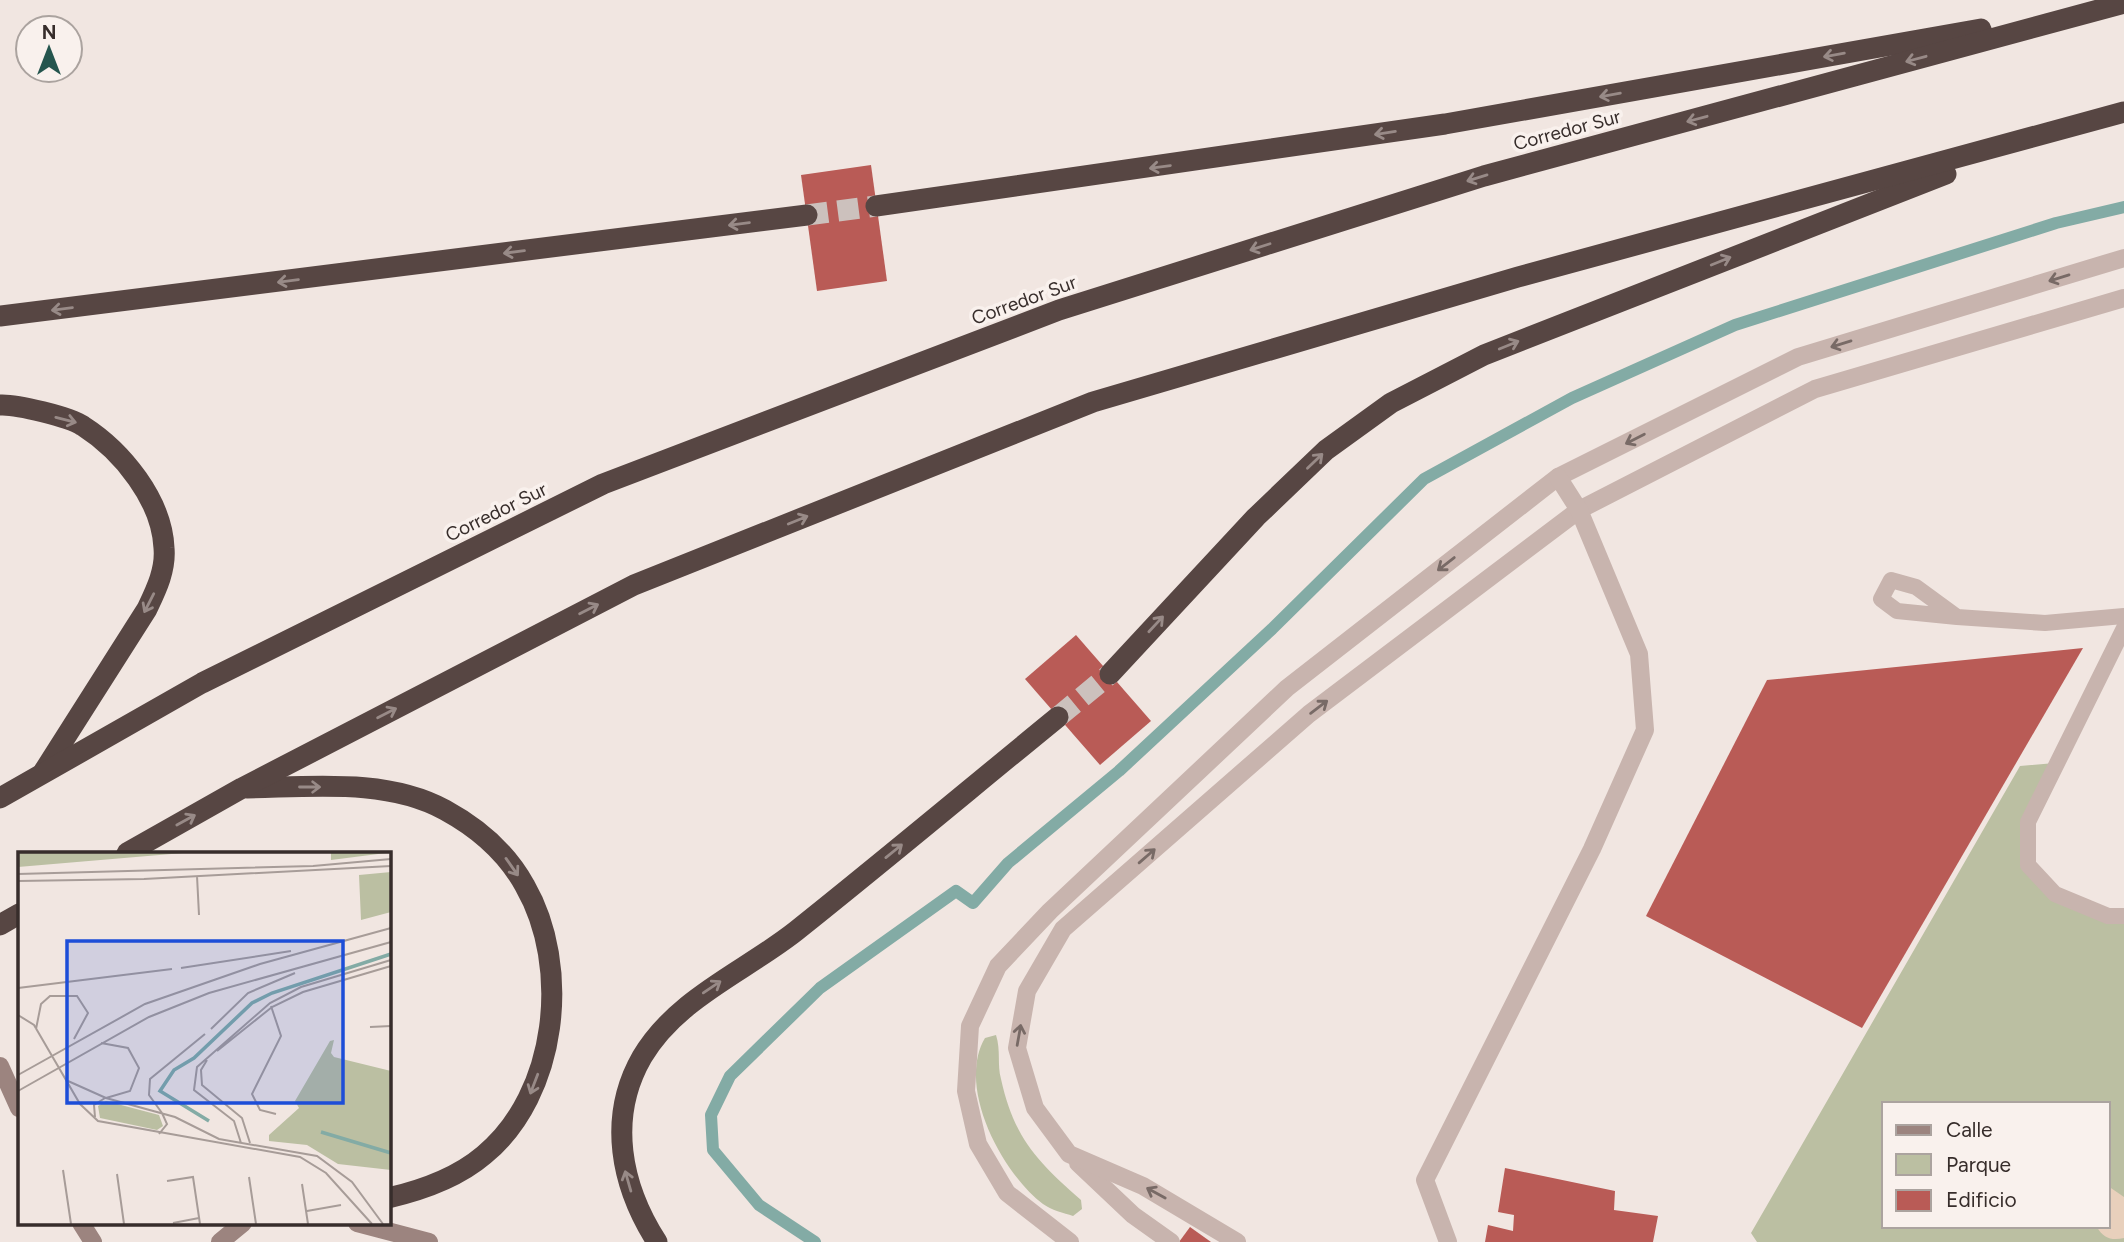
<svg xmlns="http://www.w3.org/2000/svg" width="2124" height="1242" font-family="Figtree,sans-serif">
	<rect width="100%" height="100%" fill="#f1e6e1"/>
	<g fill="#bbbfa2" fill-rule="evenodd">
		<path d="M2055 763 2028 822V865L2055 894 2124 916V1242H1757L1751 1233 2020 766ZM1884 1104H2108V1226H1884Z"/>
		<path d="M996 1035C1001 1051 997 1064 1001 1079 1014 1138 1037 1161 1081 1200L1082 1209 1073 1216C1064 1213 1051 1210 1043 1204 1002 1173 956 1087 985 1038Z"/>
	</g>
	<path fill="#e8d0bc" d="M2108 1186 2124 1197V1238C2112 1241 2103 1238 2097 1227L2108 1226Z"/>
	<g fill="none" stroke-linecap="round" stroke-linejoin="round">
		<path stroke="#83aba5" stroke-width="12" d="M815 1242 759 1205 713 1150 711 1115 730 1076 820 988 956 891 973 903 1008 863 1119 771 1272 629 1424 479 1572 398 1735 325 2056 223 2124 207"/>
	</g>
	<g fill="#b95b56">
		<path d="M871 165 887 281 817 291 801 175Z"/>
		<path d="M1076 635 1151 721 1100 765 1025 679Z"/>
		<path d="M2083 648 1862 1028 1646 916 1767 680Z"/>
		<path d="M1505 1168 1615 1191 1614 1210 1658 1216 1653 1242H1485L1488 1225 1513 1231 1514 1215 1498 1212Z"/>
		<path d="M1190 1227 1211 1242H1179Z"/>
	</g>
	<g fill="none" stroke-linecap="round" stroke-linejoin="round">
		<g stroke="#ccc1bd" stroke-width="21" stroke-dasharray="21 10" stroke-linecap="butt">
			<path d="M807 215 876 206"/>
			<path d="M1058 717 1110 674"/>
		</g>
		<g stroke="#c8b4ae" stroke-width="16">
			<path d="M1957 617 1916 587 1891 580 1881 599 1897 611 1957 617 2045 623 2124 616"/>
			<path d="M2124 628 2028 822V865L2055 894 2108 916H2124"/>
		</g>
		<g stroke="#c8b4ae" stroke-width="18">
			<path d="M1078 1163 1133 1215 1171 1242"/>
			<path d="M1070 1242 1007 1193 978 1144 966 1091 970 1026 998 966 1050 911 1287 688 1558 477 1798 357 2124 258"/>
			<path d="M1237 1242 1143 1186 1069 1154 1035 1108 1017 1048 1027 991 1063 929 1309 714 1579 510 1815 389 2124 298"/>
			<path d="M1448 1242 1425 1180 1592 849 1645 730 1639 654 1579 510 1558 477"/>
		</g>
		<g stroke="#9c847f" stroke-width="18">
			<path d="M0 1066 19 1108"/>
			<path d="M81 1223 93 1242"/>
			<path d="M357 1223 429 1242"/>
			<path d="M220 1242 243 1223"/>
		</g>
		<g stroke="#574643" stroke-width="21">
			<path d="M876 206 1445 124 1981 29"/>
			<path d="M0 316 807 215"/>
			<path d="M0 405C16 404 70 417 83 426 122 451 162 500 164 548 166 570 156 590 147 609L44 771"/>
			<path d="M1110 674 1256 517 1326 450 1391 403 1484 355 1946 174"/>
			<path d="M247 788C311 787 387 778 445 810 478 828 507 853 525 886 571 966 558 1094 484 1155 457 1178 423 1190 388 1198"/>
			<path d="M0 798 202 683 603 484 1059 310 1484 176 2124 3"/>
			<path d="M127 853 242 788 634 585 1093 402 1518 277 2124 112"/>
			<path d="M0 925 19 914"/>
			<path d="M657 1242C621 1186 607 1118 642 1057 677 998 744 972 796 931 884 861 971 788 1058 717"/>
		</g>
	</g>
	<defs><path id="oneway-shaft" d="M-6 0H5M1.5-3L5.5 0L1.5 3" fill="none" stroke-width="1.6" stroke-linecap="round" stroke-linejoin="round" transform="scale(1.75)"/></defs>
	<g stroke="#988a87">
		<use href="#oneway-shaft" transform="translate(1834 55) rotate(170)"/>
		<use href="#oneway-shaft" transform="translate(1916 59) rotate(165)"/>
		<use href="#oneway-shaft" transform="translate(1610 95) rotate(170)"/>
		<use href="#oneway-shaft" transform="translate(1697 119) rotate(165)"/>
		<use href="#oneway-shaft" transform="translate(1385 133) rotate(171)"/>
		<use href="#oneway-shaft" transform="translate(1160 167) rotate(172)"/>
		<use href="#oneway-shaft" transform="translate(1477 178) rotate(163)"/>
		<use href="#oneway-shaft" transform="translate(739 224) rotate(173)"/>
		<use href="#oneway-shaft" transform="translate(1260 247) rotate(162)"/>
		<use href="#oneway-shaft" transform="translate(514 252) rotate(173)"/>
		<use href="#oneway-shaft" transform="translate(1721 261) rotate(-22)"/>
		<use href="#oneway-shaft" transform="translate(288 281) rotate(173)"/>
		<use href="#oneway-shaft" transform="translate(62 309) rotate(173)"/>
		<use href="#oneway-shaft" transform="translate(1509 345) rotate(-22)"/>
		<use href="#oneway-shaft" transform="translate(66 420) rotate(14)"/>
		<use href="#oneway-shaft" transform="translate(1315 461) rotate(-44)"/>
		<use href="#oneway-shaft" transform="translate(798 520) rotate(-22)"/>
		<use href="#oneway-shaft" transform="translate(149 603) rotate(117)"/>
		<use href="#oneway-shaft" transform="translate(589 609) rotate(-27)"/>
		<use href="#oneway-shaft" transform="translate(1156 624) rotate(-47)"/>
		<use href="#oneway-shaft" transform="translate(387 713) rotate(-27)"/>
		<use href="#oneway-shaft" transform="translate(310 787)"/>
		<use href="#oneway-shaft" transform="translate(186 820) rotate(-29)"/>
		<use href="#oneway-shaft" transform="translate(894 851) rotate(-39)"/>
		<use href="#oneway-shaft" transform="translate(512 867) rotate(55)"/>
		<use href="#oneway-shaft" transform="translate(712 987) rotate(-34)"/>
		<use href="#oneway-shaft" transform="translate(534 1084) rotate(111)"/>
		<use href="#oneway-shaft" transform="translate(628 1181) rotate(-106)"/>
	</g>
	<g stroke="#786a66">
		<use href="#oneway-shaft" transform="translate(2059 278) rotate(163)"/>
		<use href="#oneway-shaft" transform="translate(1841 344) rotate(163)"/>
		<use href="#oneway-shaft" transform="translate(1635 439) rotate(153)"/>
		<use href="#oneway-shaft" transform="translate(1446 564) rotate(142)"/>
		<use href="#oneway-shaft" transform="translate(1319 707) rotate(-37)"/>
		<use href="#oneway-shaft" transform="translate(1147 856) rotate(-41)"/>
		<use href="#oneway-shaft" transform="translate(1019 1035) rotate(-80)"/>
		<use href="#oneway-shaft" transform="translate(1156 1193) rotate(-151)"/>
	</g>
	<g text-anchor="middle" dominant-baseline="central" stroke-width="7" stroke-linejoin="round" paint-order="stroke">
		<g font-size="19" fill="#372d2b" stroke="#f9f1ed">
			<text transform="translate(1567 130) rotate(-15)">Corredor Sur</text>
			<text transform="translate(1024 300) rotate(-20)">Corredor Sur</text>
			<text transform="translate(496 512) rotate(-26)">Corredor Sur</text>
		</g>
	</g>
	<g transform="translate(18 852)">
		<rect width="373" height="373" fill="#f1e6e1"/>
		<path d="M0 1H165L0 15ZM313 1H368L313 8ZM373 20V60L343 68 341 23ZM316 188 313 201 316 205 373 219V318L320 312 289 293 251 289V283L281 256 277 249 312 189ZM88 249 141 263 145 274 139 278 82 266 80 254Z" fill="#bbbfa2"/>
		<path fill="none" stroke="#83aba5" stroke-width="3.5" d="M191 269 142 239 156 218 176 206 234 151 254 141 373 102M303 280 373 301"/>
		<path fill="none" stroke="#a79c98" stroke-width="2" d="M0 22 295 14 373 7M179 24 181 63M0 29 126 27 373 14M163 116 273 99M0 136 154 117M253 154 263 184 234 242 242 258 258 262M0 163 16 173 62 252 80 269 282 305 308 321 354 372M352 175 373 174M18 177 23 152 32 144H59L70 161 56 187M193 177 230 141 277 121M83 191 110 196 121 216 112 239 88 246M199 199 254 155 285 140 373 114M189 208 183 218 184 233 224 266 232 291M0 223 127 152 242 112 373 76M50 229 88 246 157 265 201 287 299 304 334 330 365 372M0 239 131 165 191 141 373 90M144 261 131 243 132 227 187 182M77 265 76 253 87 246M141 282 149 272 144 261M223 291 216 269 176 238 179 215 252 151 283 135 373 108M45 318 53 372M99 322 106 372M231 325 238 372M149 329 175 325 182 372M284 332 290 372M289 359 323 353M155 371 181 366"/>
		<path fill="#1d4ed8" fill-opacity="0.15" stroke="#1d4ed8" stroke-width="3.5" d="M49 89H325V251H49Z"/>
		<rect width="373" height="373" fill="none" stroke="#372d2b" stroke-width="3.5"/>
	</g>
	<rect x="1882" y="1102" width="228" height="126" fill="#f9f1ed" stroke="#aba39f" stroke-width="2"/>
	<rect x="1896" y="1125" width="35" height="10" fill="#9c847f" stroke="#aba39f" stroke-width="2"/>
	<text x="1946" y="1137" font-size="21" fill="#372d2b">Calle</text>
	<rect x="1896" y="1154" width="35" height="21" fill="#bbbfa2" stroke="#aba39f" stroke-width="2"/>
	<text x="1946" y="1172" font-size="21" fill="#372d2b">Parque</text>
	<rect x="1896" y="1190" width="35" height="21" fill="#b95b56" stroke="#aba39f" stroke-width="2"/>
	<text x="1946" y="1207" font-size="21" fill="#372d2b">Edificio</text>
	<g transform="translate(49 49)"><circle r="33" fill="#f9f1ed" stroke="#aba39f" stroke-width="2"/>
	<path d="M0-5L12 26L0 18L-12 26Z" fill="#25554e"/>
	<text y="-10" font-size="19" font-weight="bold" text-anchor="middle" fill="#372d2b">N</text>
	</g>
</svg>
